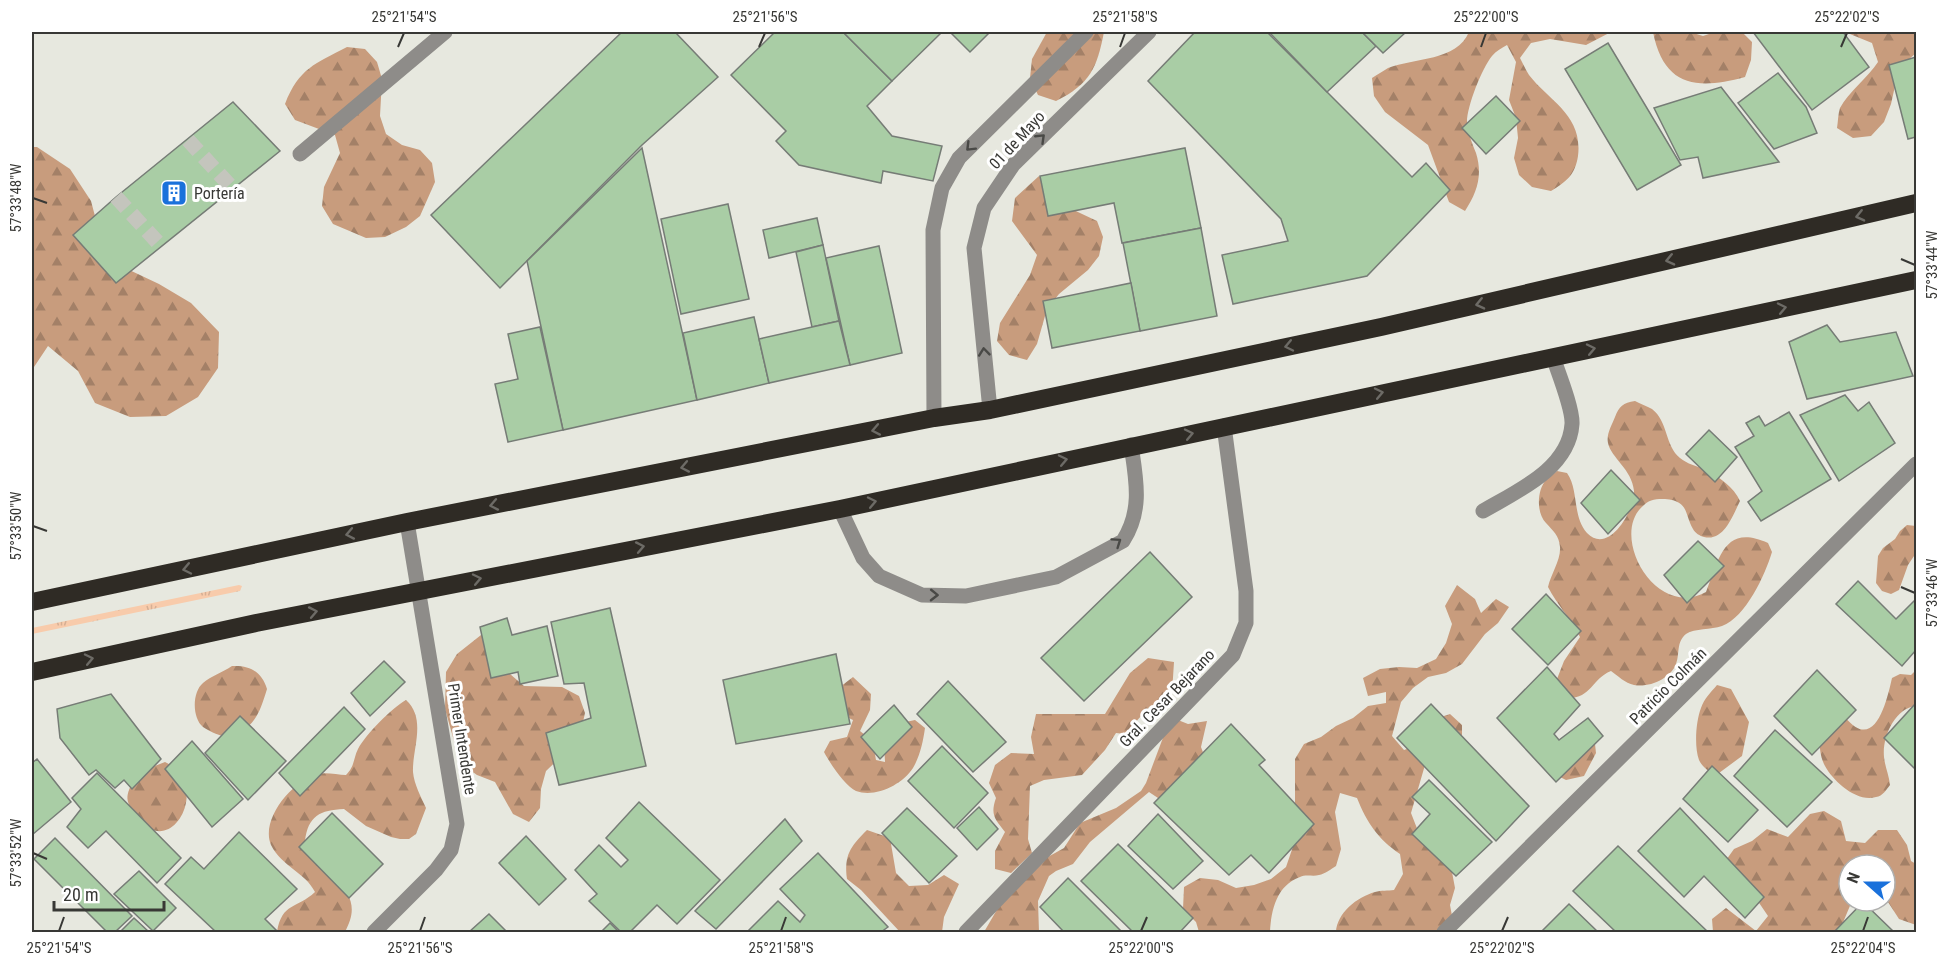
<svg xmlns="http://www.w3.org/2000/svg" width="1948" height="964" font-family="'Roboto Condensed',sans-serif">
	<defs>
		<pattern id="grass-tufts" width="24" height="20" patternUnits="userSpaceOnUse" patternTransform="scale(1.5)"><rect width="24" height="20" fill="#f8cbab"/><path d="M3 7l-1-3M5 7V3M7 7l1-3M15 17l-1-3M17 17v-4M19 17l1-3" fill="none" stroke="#d5af94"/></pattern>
		<pattern id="forest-firs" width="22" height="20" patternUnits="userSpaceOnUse" patternTransform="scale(1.5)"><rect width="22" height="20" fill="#c89c7d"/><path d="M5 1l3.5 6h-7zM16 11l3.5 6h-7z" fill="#a38067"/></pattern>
	</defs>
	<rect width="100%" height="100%" fill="#e7e8df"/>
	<path fill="url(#grass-tufts)" d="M239 585 242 586 240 591 32 634V628Z"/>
	<g fill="url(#forest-firs)">
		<path d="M1047 32H1104C1097 68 1090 84 1056 101L1038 95 1030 78 1032 59Z"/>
		<path d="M1469 32H1611L1586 45 1550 39 1531 43 1520 58C1523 64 1526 70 1529 75 1550 102 1583 115 1578 156 1575 175 1567 181 1551 191L1532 187 1519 175 1514 158 1518 138 1516 118 1509 100 1516 62 1507 45C1502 48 1496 51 1492 56 1482 68 1467 106 1467 122 1468 133 1472 143 1476 153 1483 175 1477 193 1465 211L1449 202 1428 145 1385 112 1374 96 1372 78C1377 75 1383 71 1388 68 1414 58 1457 61 1469 32Z"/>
		<path d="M1653 32H1690L1703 36 1715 32H1742L1752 42 1751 60 1745 77C1697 90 1664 87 1653 32Z"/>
		<path d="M1845 32H1916V53L1899 68 1891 104 1884 122 1871 136 1853 138 1837 128C1838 122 1838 114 1840 108 1848 93 1868 77 1878 62L1872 43Z"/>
		<path d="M347 47 365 49 377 62 382 79 380 116 386 134 402 145 420 150 432 163 435 182 420 216 406 227 385 237 366 238 333 224 322 206 324 187 340 153 335 135 295 120 285 104C299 68 315 64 347 47Z"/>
		<path d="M32 147H37L70 169 91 201 100 235 123 267 159 284 191 303 219 332 218 368 198 397 166 416 130 417 95 403 78 371 48 346 32 370Z"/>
		<path d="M1039 176 1053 190 1063 205 1097 221 1103 237 1099 256 1088 270 1059 294 1047 309 1037 344 1027 360 1009 355 997 341 1000 323 1030 275 1037 255 1012 221 1015 198Z"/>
		<path d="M1635 401C1640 404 1647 406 1652 409 1668 421 1665 446 1680 458 1687 464 1697 466 1706 470 1719 477 1734 487 1740 501 1733 515 1724 542 1704 537 1700 536 1695 533 1693 529 1684 513 1689 501 1665 499 1657 499 1650 499 1644 505 1608 534 1655 620 1706 592 1719 559 1724 523 1768 543L1772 552C1765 575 1746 617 1722 626 1711 630 1695 628 1686 634 1676 642 1680 654 1676 664 1671 678 1650 688 1634 685 1625 683 1618 676 1611 671 1591 679 1592 699 1566 698L1557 679 1564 661 1580 637C1571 618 1557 605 1548 587 1551 574 1561 560 1560 547 1559 535 1553 531 1546 523 1536 513 1537 490 1546 480 1549 476 1554 474 1557 471L1567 473C1579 490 1572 516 1587 533 1609 556 1635 509 1634 491 1632 469 1611 458 1608 443 1606 434 1612 425 1615 417 1619 406 1623 403 1635 401Z"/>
		<path d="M1907 525 1916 526V553L1908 565 1899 590 1891 594 1882 591 1876 583 1878 556 1883 548 1895 539 1900 531Z"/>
		<path d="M1457 585 1475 599 1481 613 1496 599 1509 607 1498 623 1485 634 1462 664 1446 673 1428 677 1413 688 1401 702 1392 736 1404 750 1419 745 1432 720 1450 714 1462 725V747L1425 765 1411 813 1418 831 1442 857 1452 872 1455 888 1450 905 1455 932H1336C1337 913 1357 897 1375 892 1381 890 1388 891 1394 890L1403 874 1400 854C1378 839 1367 823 1357 798L1340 793 1335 812 1341 849 1336 866C1331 869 1325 874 1319 875 1313 877 1306 874 1300 877 1277 885 1271 910 1270 932H1199L1196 922 1183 909 1184 887 1200 878 1218 880 1236 888 1254 885 1271 879 1286 867 1298 832 1295 814V759L1304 744 1321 737 1336 726 1353 718 1368 706 1386 703V692L1368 696 1363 678 1380 669 1399 667 1417 668 1436 659 1446 643 1452 624 1445 606Z"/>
		<path d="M481 635 498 641 510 674 524 686 562 687 579 696 585 713 581 731 572 746 546 771 541 789 540 808 529 822 513 814 495 782 477 775 463 765 456 748 445 709 446 672 457 654Z"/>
		<path d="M1148 658 1174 662 1172 693 1156 704 1150 706 1125 734 1116 733 1105 750 1082 775 1044 780 1030 786 1028 839 1032 853 1011 873 995 869V851L1005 832C995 819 990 815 996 798L989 783 995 765 1011 753 1034 754 1031 737 1036 714H1105L1130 673Z"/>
		<path d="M232 666C250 665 262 672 267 689 259 715 255 726 230 738 221 736 210 732 203 727 192 718 192 692 203 683 211 676 223 672 232 666Z"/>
		<path d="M1916 670V706C1895 708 1882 737 1884 757 1885 767 1889 775 1890 785 1886 790 1883 796 1876 797 1857 803 1833 781 1825 766 1820 757 1820 748 1819 738L1845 717C1875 754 1887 700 1892 678L1900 674 1911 675Z"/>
		<path d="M853 677 871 694 870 710 860 731C871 739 874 747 876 760L885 762 884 743 901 723 915 720 925 728C923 742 920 756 913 768 902 785 875 798 856 791 846 787 829 762 824 752L830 741 847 737 853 720 836 712V690Z"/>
		<path d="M1717 685 1731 689 1749 722 1742 756 1715 776C1709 771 1702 767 1699 760 1694 746 1696 721 1701 708 1704 699 1711 692 1717 685Z"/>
		<path d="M406 700C427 719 412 749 413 772 414 784 421 797 426 808L416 834 409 839H400L391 837 366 826 344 809C320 810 308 816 305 841L347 893C355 907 352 918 345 932H277C282 902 297 909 315 892 305 872 282 867 271 845 260 819 293 780 318 774 326 772 338 775 346 775 355 766 353 759 358 749 366 734 391 709 406 700Z"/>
		<path d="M1178 720 1188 724 1207 721 1201 747 1208 766 1164 802 1149 792 1090 842 1073 864 1056 871 1049 876 1038 901 1039 932H984L1002 901 1046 858 1064 848 1080 823 1116 808 1141 791 1146 783 1164 735Z"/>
		<path d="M1595 744 1596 753 1584 776 1566 780 1558 776Z"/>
		<path d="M165 762C208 782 179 846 149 828 145 826 142 821 139 818 121 799 127 794 137 773Z"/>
		<path d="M1824 811 1841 821 1846 841 1865 843 1878 830H1897L1907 845 1911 861 1916 864V925L1899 919 1888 902 1884 901 1885 865H1849V901H1852L1839 932H1713L1712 919 1726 908 1756 931 1768 916 1751 891 1724 863 1734 849 1752 841 1767 829 1788 837 1810 814Z"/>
		<path d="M867 830 890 838 896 873 909 886 928 885 944 875 959 884 944 917 942 932H900L861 890 847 879C844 855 850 847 867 830Z"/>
	</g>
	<g fill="#a9cda5" stroke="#767c76" stroke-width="1.5">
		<path d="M622 32H675L718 77 642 145 500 288 431 215Z"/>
		<path d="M775 32H843L892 81 867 106 892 136 942 146 933 181 883 171 881 183 799 165 776 141 786 131 731 75Z"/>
		<path d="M843 32H942L892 81Z"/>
		<path d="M950 32H990L970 52Z"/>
		<path d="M1195 32H1267L1412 177 1426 163 1450 190 1367 276 1233 304 1222 255 1288 241 1281 219 1148 81Z"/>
		<path d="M1269 32H1362L1376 46 1327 92Z"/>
		<path d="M1362 32H1406L1383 53Z"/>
		<path d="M1753 32H1843L1869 67 1812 110Z"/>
		<path d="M1608 43 1681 165 1637 190 1565 69Z"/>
		<path d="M1916 57V137L1908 139 1889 65Z"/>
		<path d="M1778 73 1806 107 1817 133 1774 149 1738 103Z"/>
		<path d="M1721 87 1779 162 1703 178 1698 157 1680 160 1654 108Z"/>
		<path d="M1496 96 1520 121 1486 154 1462 128Z"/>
		<path d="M233 102 280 151 116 283 73 235 116 197Z"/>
		<path d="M642 148 697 400 563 430 527 261Z"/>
		<path d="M1185 148 1201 228 1122 243 1114 203 1048 216 1040 176Z"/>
		<path d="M728 204 749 299 681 314 661 219Z"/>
		<path d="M817 218 823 245 769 258 763 230Z"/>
		<path d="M1201 228 1217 316 1140 331 1123 243Z"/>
		<path d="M823 245 839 321 812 327 796 252Z"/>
		<path d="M879 246 902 353 850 365 826 258Z"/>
		<path d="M1131 283 1140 331 1052 348 1043 301Z"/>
		<path d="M754 317 769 383 697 400 683 333Z"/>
		<path d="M839 321 850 365 769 383 759 339Z"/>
		<path d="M1827 325 1840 342 1896 332 1913 376 1807 399 1789 342Z"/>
		<path d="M540 327 563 430 508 442 495 384 518 379 508 334Z"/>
		<path d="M1845 395 1858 411 1869 402 1895 443 1839 481 1800 415Z"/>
		<path d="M1789 412 1831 479 1761 521 1748 502 1762 491 1735 447 1754 436 1746 423 1759 416 1765 426Z"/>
		<path d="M1709 430 1737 457 1715 482 1686 454Z"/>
		<path d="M1611 470 1640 500 1608 534 1581 503Z"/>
		<path d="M1698 541 1724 566 1687 603 1664 575Z"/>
		<path d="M1150 552 1192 597 1084 701 1041 658Z"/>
		<path d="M1858 581 1896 619 1916 599V650L1902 666 1836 604Z"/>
		<path d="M1546 594 1581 631 1548 665 1512 629Z"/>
		<path d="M610 608 646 766 559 785 546 733 591 718 584 683 564 684 551 622Z"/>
		<path d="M507 618 512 635 547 626 558 676 520 684 518 672 491 678 480 627Z"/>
		<path d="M836 654 850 724 736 744 723 680Z"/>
		<path d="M384 661 405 682 370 716 351 693Z"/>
		<path d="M1547 667 1580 705 1554 734 1559 740 1588 718 1603 736 1556 782 1497 718Z"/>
		<path d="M1817 670 1856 710 1812 755 1774 716Z"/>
		<path d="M948 681 1006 742 973 772 917 714Z"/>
		<path d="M111 694 161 759 132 789 124 780 115 788 96 770 89 775 60 738 57 709Z"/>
		<path d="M1916 703V770L1884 738Z"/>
		<path d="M1431 704 1529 806 1496 841 1397 738Z"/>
		<path d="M894 705 912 727 880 759 861 737Z"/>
		<path d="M344 707 365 729 300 796 279 773Z"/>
		<path d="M240 716 286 761 248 800 205 753Z"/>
		<path d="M1231 724 1265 760 1259 765 1314 824 1269 873 1251 855 1229 875 1154 803Z"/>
		<path d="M1775 730 1832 782 1787 827 1734 776Z"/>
		<path d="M192 741 243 799 212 827 165 769Z"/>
		<path d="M942 746 988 793 954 828 908 781Z"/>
		<path d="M37 759 71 802 32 835V763Z"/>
		<path d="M1712 766 1758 810 1728 842 1683 799Z"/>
		<path d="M97 773 181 858 157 883 106 831 88 848 67 827 81 809 72 798Z"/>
		<path d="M1429 780 1492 842 1456 876 1412 834 1430 814 1412 797Z"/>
		<path d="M639 802 720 880 677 924 657 905 630 932H621L589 901 597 894 575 870 599 845 621 867 628 860 606 838Z"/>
		<path d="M979 807 998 829 977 850 957 828Z"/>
		<path d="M907 808 957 856 929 883 882 833Z"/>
		<path d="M1680 808 1764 897 1745 918 1704 876 1684 897 1638 851Z"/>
		<path d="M332 813 383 864 349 898 299 847Z"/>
		<path d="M1158 814 1203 861 1173 889 1128 846Z"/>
		<path d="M785 819 802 841 716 929 695 911Z"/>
		<path d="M239 832 297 889 265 919 278 932H216L165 884 191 857 204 869Z"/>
		<path d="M526 836 566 879 539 905 499 863Z"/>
		<path d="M55 838 132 916 115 932H107L34 859Z"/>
		<path d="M1118 844 1193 918 1180 932H1133L1081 881Z"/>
		<path d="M1618 846 1708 932H1616L1573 891Z"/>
		<path d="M818 853 888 927 881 932H747L778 901 800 922 805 915 780 889Z"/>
		<path d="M139 871 176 908 153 931 114 894Z"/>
		<path d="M1068 878 1122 932H1064L1040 907Z"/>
		<path d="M1863 902 1894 932H1834Z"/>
		<path d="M1569 904 1598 932H1541Z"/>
		<path d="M489 914 507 932H469Z"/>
		<path d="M134 918 149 932H120Z"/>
		<path d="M610 923 619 932H601Z"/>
	</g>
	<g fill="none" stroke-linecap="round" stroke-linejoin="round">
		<g stroke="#c4c5bd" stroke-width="15" stroke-dasharray="15 8" stroke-linecap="butt">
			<path d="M188 140 233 189"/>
			<path d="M116 197 161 246"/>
		</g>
		<g stroke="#8e8c89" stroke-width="15">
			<path d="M300 154 445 32"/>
			<path d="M990 410 974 248 984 208 1013 165 1149 32"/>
			<path d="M934 418 933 230 942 188 959 158 1086 32"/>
			<path d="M840 509 863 558 879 576 922 595 966 596 1056 577 1123 541C1143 510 1136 479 1131 445"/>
			<path d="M1483 511C1517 491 1569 469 1572 424 1573 409 1558 372 1553 357"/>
			<path d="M374 932 436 870 451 850 457 824 407 522"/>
			<path d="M966 932 1233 655 1246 623V591L1224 426"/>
			<path d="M1444 932 1916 464"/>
		</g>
		<g stroke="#2f2b25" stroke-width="18">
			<path d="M32 602 407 522 934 418 990 410 1381 327 1916 203"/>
			<path d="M32 672 256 623 840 509 1916 280"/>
		</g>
	</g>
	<defs><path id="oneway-chevron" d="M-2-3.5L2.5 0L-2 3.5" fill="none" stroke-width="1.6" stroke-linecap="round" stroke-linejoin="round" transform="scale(1.5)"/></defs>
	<g stroke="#494946">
		<use href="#oneway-chevron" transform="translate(1041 138) rotate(-44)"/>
		<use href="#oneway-chevron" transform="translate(970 147) rotate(135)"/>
		<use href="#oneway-chevron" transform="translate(984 352) rotate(-96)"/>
		<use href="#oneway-chevron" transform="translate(1117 542) rotate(-35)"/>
		<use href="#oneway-chevron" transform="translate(934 595) rotate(1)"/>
	</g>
	<g stroke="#6d6b66">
		<use href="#oneway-chevron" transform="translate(1860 216) rotate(167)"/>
		<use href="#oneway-chevron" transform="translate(1670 260) rotate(167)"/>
		<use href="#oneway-chevron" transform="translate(1480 304) rotate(167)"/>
		<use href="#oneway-chevron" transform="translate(1782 308) rotate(-12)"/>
		<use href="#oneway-chevron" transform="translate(1289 346) rotate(168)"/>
		<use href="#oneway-chevron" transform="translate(1591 349) rotate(-12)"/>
		<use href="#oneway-chevron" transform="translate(1379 393) rotate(-12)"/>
		<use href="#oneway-chevron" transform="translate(876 430) rotate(169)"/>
		<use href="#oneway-chevron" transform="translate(1189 434) rotate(-12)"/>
		<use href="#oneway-chevron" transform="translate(1063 460) rotate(-12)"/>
		<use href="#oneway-chevron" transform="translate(685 467) rotate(169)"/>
		<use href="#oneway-chevron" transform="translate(872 502) rotate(-12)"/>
		<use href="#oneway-chevron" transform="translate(494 505) rotate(169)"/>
		<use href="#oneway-chevron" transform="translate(350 534) rotate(169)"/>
		<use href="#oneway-chevron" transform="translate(640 547) rotate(-11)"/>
		<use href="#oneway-chevron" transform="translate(187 569) rotate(168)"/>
		<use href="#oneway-chevron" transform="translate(477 579) rotate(-12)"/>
		<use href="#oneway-chevron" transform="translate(313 612) rotate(-11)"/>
		<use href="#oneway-chevron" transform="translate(89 659) rotate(-12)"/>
	</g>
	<path fill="none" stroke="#383835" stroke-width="2" d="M398 47 404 33M759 47 765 33M1120 47 1125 33M1481 47 1486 33M1841 47 1847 33M33 198 47 203M1901 259 1915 265M33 526 47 531M1901 587 1915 593M33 853 47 859M59 931 64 917M420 931 425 917M781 931 786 917M1141 931 1147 917M1502 931 1508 917M1863 931 1868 917"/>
	<defs>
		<symbol id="building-square" viewBox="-11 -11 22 22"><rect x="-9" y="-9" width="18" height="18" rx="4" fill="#1a71db" stroke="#fff"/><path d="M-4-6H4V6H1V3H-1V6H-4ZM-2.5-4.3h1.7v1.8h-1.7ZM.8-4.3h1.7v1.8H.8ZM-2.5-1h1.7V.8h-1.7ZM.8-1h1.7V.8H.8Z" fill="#fff"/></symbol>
	</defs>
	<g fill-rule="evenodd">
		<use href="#building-square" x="159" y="178" width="30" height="30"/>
	</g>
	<g text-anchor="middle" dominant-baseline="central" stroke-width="6" stroke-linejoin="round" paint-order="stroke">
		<g font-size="16" fill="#383835" stroke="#fff">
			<text transform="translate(1017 140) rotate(-47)">01 de Mayo</text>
			<text transform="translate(1668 686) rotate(-45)">Patricio Colmán</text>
			<text transform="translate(1167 698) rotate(-46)">Gral. Cesar Bejarano</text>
			<text transform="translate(462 739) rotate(81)">Primer Intendente</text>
		</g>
		<g font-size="16" fill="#383835" stroke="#fff" text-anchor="start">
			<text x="194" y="193">Portería</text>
		</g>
	</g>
	<rect width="1948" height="964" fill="none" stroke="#ffffff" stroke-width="66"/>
	<g transform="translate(1867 883) rotate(291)"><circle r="28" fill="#ffffff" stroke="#afafae" stroke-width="1.5"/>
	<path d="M0-4.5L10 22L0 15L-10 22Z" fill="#1a71db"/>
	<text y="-9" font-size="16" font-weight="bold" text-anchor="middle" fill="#383835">N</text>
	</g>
	<path d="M54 901v9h110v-9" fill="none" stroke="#383835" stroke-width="3"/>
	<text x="63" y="901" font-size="18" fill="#383835" stroke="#ffffff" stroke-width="4.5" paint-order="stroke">20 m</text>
	<rect x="33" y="33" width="1882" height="898" fill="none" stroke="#383835" stroke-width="2"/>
	<g font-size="15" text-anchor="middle" fill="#383835">
		<text x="404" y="22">25°21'54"S</text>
		<text x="765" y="22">25°21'56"S</text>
		<text x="1125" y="22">25°21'58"S</text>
		<text x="1486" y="22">25°22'00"S</text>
		<text x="1847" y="22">25°22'02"S</text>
		<text transform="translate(16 198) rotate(-90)" y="5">57°33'48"W</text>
		<text transform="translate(1932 265) rotate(-90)" y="5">57°33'44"W</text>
		<text transform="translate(16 526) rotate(-90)" y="5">57°33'50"W</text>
		<text transform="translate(1932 593) rotate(-90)" y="5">57°33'46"W</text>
		<text transform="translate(16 853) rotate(-90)" y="5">57°33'52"W</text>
		<text x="59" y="953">25°21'54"S</text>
		<text x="420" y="953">25°21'56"S</text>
		<text x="781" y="953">25°21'58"S</text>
		<text x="1141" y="953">25°22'00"S</text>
		<text x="1502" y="953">25°22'02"S</text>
		<text x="1863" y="953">25°22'04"S</text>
	</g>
</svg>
